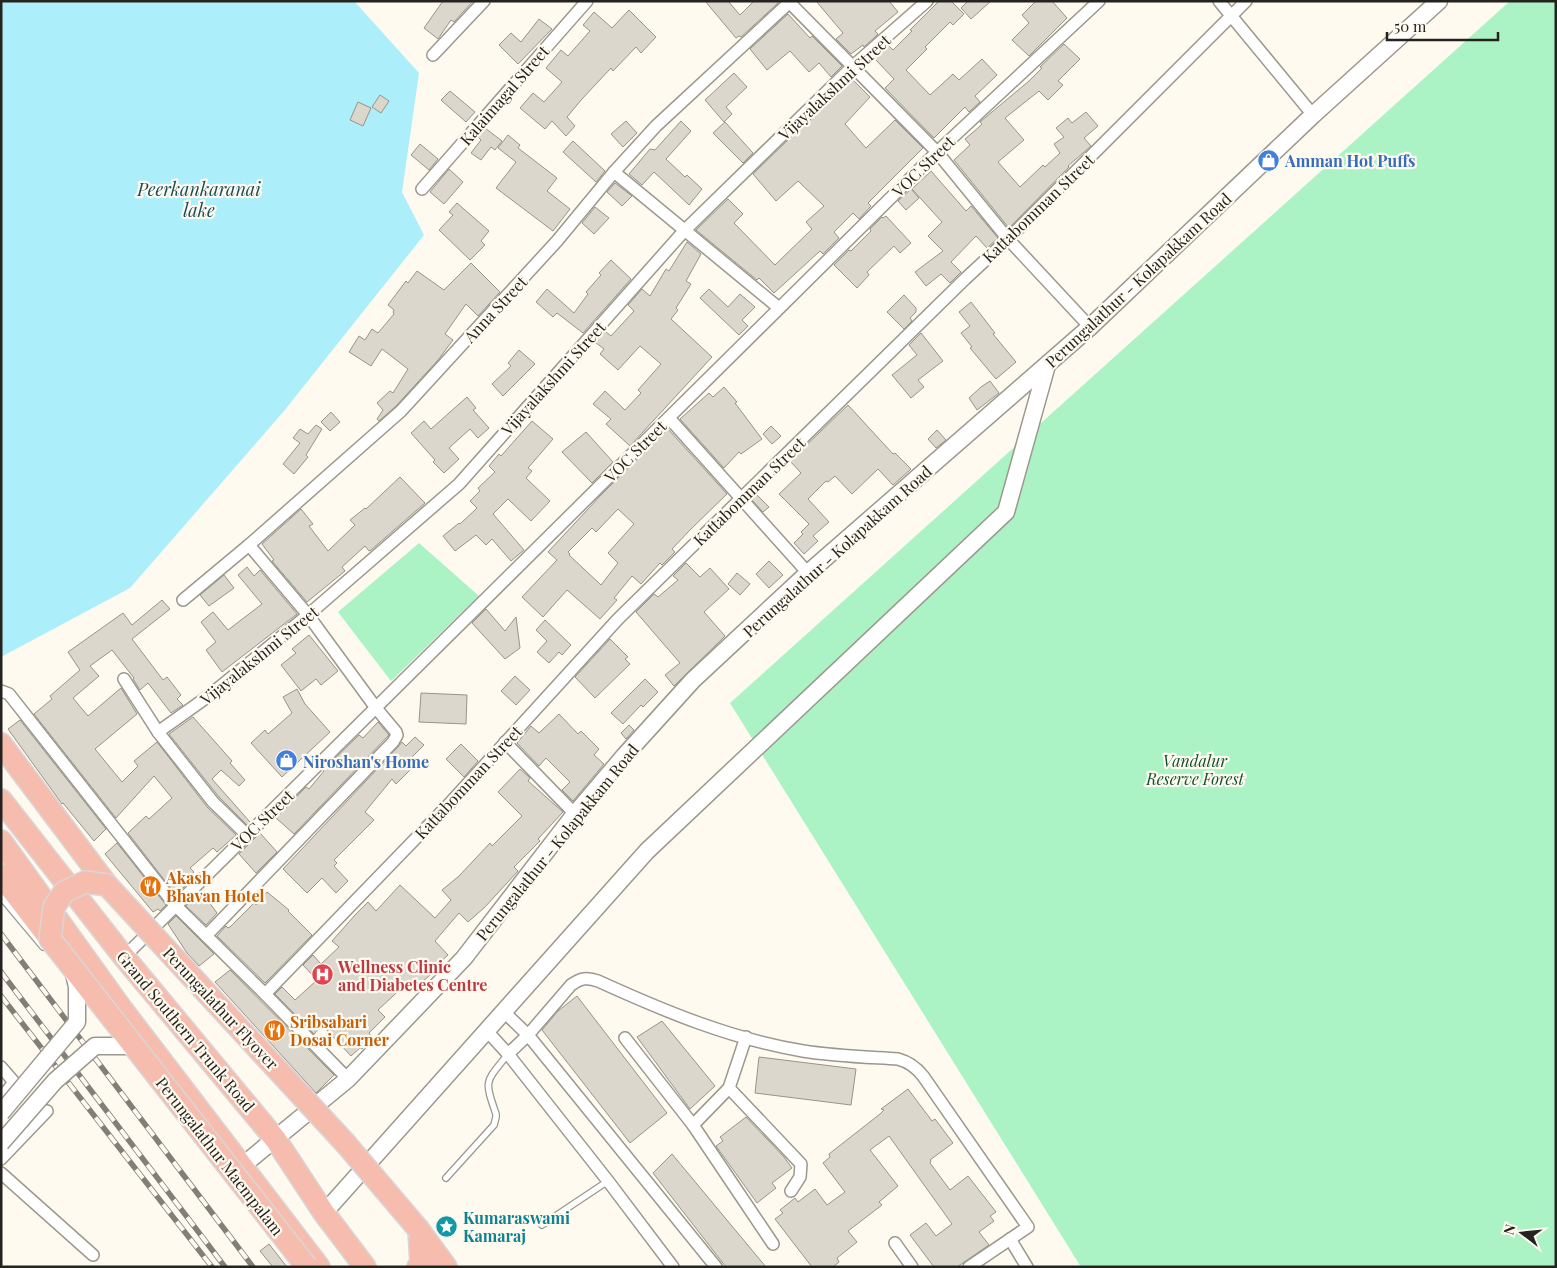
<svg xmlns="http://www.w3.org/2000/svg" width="1557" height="1268" font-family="'Playfair Display',serif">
	<rect width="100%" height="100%" fill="#fffaf0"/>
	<g fill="#abf3c4">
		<path d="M1510 1H1556V1267H1081L730 703Z"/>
		<path d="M419 543 479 596 391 681 338 612Z"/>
	</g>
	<path fill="#aceefa" d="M1 1H354L419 73 402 192 424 235 284 411 130 588 1 657Z"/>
	<g fill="#dcd7cd" stroke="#98948a" fill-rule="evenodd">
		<path d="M443 1H473L454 22 451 20 438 39 424 28Z"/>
		<path d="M705 1H728L740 15 754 1H776L778 3 741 37 739 36 736 38Z"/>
		<path d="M816 1H889L898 12 875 31 878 34 864 47 863 45 851 54 836 39 843 33Z"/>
		<path d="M939 1H951L964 14 953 25 950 22 925 47 927 49 906 70 930 95 953 74 959 80 982 59 997 75 975 96 980 102 969 112 965 107 934 138 885 88 894 79 874 58 888 45 893 50 912 31 910 30Z"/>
		<path d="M968 1H991L971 19 961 8Z"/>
		<path d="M1036 1H1052L1067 18 1029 56 1012 40 1029 23 1022 15Z"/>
		<path d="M629 10 656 37 641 53 636 47 613 71 611 68 582 99 567 117 575 126 566 136 552 121 545 129 520 108 533 93 544 102 562 82 546 68 561 50 568 56 590 31 583 25 594 12 612 28Z"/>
		<path d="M788 14 810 38 812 36 842 66 831 77 819 63 809 72 790 51 767 70 750 49Z"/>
		<path d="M539 19 552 29 518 64 499 45 511 33 521 42Z"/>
		<path d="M1064 44 1080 59 1058 81 1063 85 1048 100 1039 91 1005 118 1024 140 998 162 1020 187 1043 165 1045 167 1060 153 1054 144 1064 137 1056 128 1068 118 1072 123 1086 112 1098 126 1084 138 1091 146 1068 166 1069 167 1009 228 954 160 970 145 965 139 978 128 982 124 980 122 1029 81 1042 68 1040 67Z"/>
		<path d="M734 73 747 87 726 107 732 114 724 122 705 100Z"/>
		<path d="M851 78 870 97 845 124 866 148 895 120 923 148 868 203 871 206 859 219 853 213 834 232 839 238 823 254 820 251 774 293 759 278 757 280 696 230 728 199 743 214 734 223 775 265 812 229 806 222 824 206 798 181 776 201 753 174 792 136 839 94 837 92Z"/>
		<path d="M450 91 475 112 466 122 441 100Z"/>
		<path d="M380 95 389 101 381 113 372 107Z"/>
		<path d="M358 102 371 108 363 126 350 120Z"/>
		<path d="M626 121 637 133 623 147 611 134Z"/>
		<path d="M681 121 691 131 666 159 685 177 687 175 702 189 689 205 654 172 642 185 629 174 650 149 655 150Z"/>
		<path d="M725 122 753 153 743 163 713 133Z"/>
		<path d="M485 128 502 141 495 150 491 147 481 160 471 153 481 140 478 137Z"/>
		<path d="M508 135 520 145 518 148 557 178 547 191 570 209 553 231 496 188 516 162 498 148Z"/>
		<path d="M573 141 605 171 596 182 563 152Z"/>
		<path d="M420 144 438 159 429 170 411 155Z"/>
		<path d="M449 169 463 182 444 204 430 192Z"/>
		<path d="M931 171 966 211 971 206 998 238 987 248 976 236 951 262 961 272 950 283 941 274 926 286 915 272 943 251 928 236 942 222 912 189Z"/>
		<path d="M615 183 632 196 622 206 607 192Z"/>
		<path d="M911 189 919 198 906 210 898 201Z"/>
		<path d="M457 203 489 231 481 241 485 245 470 260 439 230 453 215 449 212Z"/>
		<path d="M595 207 609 218 594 234 582 223Z"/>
		<path d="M886 216 911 243 900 253 894 246 867 272 869 275 857 288 834 265 849 250 851 251 871 231 870 229 882 217 883 218Z"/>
		<path d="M687 242 701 254 686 281 691 284 676 308 678 310 671 319 712 357 630 446 606 424 611 419 593 404 605 391 625 410 641 393 638 390 661 364 640 346 618 370 600 354 604 349 595 342 605 331 611 336 634 311 628 305 642 289 650 296 666 269 669 271Z"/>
		<path d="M611 260 631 279 583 333 557 313 553 317 536 302 547 289 574 313 588 294 586 292 601 275 599 273Z"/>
		<path d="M471 263 500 292 478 316 466 304 445 334 453 340 438 360 396 406 379 421 377 419 383 410 377 403 390 391 393 393 408 369 382 349 371 366 349 352 359 336 365 340 372 329 378 333 394 314 393 312 394 310 388 305 406 281 408 283 417 271 444 290Z"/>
		<path d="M709 289 728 307 740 294 755 307 742 320 748 326 739 335 700 298Z"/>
		<path d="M904 295 916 308V312L910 318 912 321 904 329 887 312Z"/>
		<path d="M971 302 995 333 993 334 1016 362 996 379 970 348 972 347 961 333 970 326 959 312Z"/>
		<path d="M921 333 943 361 918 380 924 387 911 398 892 375 917 355 909 345Z"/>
		<path d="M519 350 535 364 503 396 492 384 511 366 508 363Z"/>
		<path d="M990 381 999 393 977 410 969 398 981 387Z"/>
		<path d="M724 387 737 402 735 403 762 439 741 454 739 452 724 468 680 419 709 393 713 397Z"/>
		<path d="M467 397 476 408 473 410 489 428 478 438 470 429 449 448 459 459 444 473 433 462 435 460 411 433 424 421 431 429Z"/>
		<path d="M848 405 893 454 895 453 911 469 893 485 878 469 852 494 835 476 828 482 826 481 808 499 829 522 813 536 818 541 804 554 794 543 803 534 801 532 809 524 779 494 801 473 790 461Z"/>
		<path d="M331 412 340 422 330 431 321 422Z"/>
		<path d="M532 421 553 439 528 468 532 471 526 478 550 501 531 521 508 499 493 514 524 550 511 561 492 539 486 545 476 535 455 551 443 536 459 523 460 524 477 508 470 501 480 491 478 488 495 472 489 466 499 454 501 456Z"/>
		<path d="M316 425 322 429 306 455 308 457 294 474 283 464 300 443 293 438 300 429 308 434Z"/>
		<path d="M771 426 781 436 772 444 763 434Z"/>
		<path d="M668 429 727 494 690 530 672 549 675 552 662 565 660 563 641 584 632 576 614 598 617 600 600 619 567 590 543 617 522 597 557 560 548 552 602 494ZM618 509 634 524 608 553 618 563 601 585 569 555 570 554 568 552 592 528 596 532Z"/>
		<path d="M937 430 946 440 936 448 928 439Z"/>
		<path d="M586 432 613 462 592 483 562 452Z"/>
		<path d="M400 477 425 503 371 550 369 551 365 546 342 567 345 571 307 602 272 561 274 560 262 544 301 509 313 524 309 526 328 551 355 525 350 520 365 508 366 509Z"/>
		<path d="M756 494 769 507 763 512 751 499Z"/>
		<path d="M769 561 783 575 769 588 756 574Z"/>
		<path d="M686 563 700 577 710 568 729 589 704 612 725 636 674 686 665 675 680 663 636 612 654 594 658 597 678 580 673 576Z"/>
		<path d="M247 567 254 576 260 570 297 614 222 672 206 650 216 642 201 622 213 612 228 630 262 604 238 575Z"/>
		<path d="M737 573 750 584 740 595 728 584Z"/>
		<path d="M224 575 234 588 209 606 200 595Z"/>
		<path d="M162 600 170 609 132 639 163 680 167 677 181 695 177 699 183 705 171 713 148 683 140 690 133 679 134 678 112 650 90 666 99 676 73 698 88 716 121 688 137 714 95 749 122 782 138 766 134 761 157 742 207 807 236 835 217 852 213 848 190 868 194 872 190 876 192 879 176 895 128 833 146 816 149 819 172 798 154 776 116 818 34 714 52 699 50 696 80 670 68 652 123 613 132 625Z"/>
		<path d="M486 609 505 631 516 617 520 648 505 659 472 623Z"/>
		<path d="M545 620 571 645 562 655 559 652 549 663 537 652 547 641 536 630Z"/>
		<path d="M309 635 338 671 321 685 316 679 301 691 281 665 296 653 292 649Z"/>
		<path d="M610 639 628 657 625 659 630 664 595 698 575 677Z"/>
		<path d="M515 676 530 690 516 705 501 691Z"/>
		<path d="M645 679 658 692 643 707 641 705 623 724 611 713Z"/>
		<path d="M297 689 305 704 330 732 282 777 251 743 265 730 268 734 292 713 283 697Z"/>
		<path d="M421 693 467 695 466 724 419 722Z"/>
		<path d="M559 714 578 734 581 731 599 749 594 755 604 764 573 801 562 790 570 782 546 758 539 766 517 743 531 726 539 733Z"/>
		<path d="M193 717 232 761 230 763 245 780 239 786 221 770 212 779 250 822 247 825 219 797 169 734Z"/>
		<path d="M20 720 106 829 94 841 63 803 62 804 8 729Z"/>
		<path d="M378 722 389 735 387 737 294 834 276 818 306 787 309 789 324 771 323 770 359 735 363 738Z"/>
		<path d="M629 725 634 730 626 739 621 733Z"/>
		<path d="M415 737 424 745 410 759 415 765 396 784 392 779 365 812 374 820 334 860 337 863 334 866 348 881 336 893 322 878 307 893 283 869 398 747 402 742 406 746Z"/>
		<path d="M461 744 478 761 464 777 446 759Z"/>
		<path d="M520 769 530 778 528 781 563 812 538 839 540 841 514 867 518 871 485 907 468 922 459 913 435 941 448 955 435 967 437 969 414 989 408 982 378 1010 385 1017 369 1033 373 1038 362 1049 360 1048 351 1056 322 1025 314 1034 275 994 282 987 295 1000 317 980 303 965 313 955 321 964 339 947 332 941 356 914 368 902 376 911 400 885 435 918 451 900 442 890 459 876 490 843 492 846 522 816 498 792Z"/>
		<path d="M260 833 277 852 256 873 239 854Z"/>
		<path d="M117 843 166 905 160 911 158 909 153 912 105 854Z"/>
		<path d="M201 891 217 913 206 925 186 906Z"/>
		<path d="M267 892 289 910 288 911 312 935 265 983 217 936 226 926 228 928 230 927 254 903 256 905Z"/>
		<path d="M176 916 214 954 199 966 187 953 168 924Z"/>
		<path d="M230 970 334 1075 316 1093 215 982Z"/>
		<path d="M577 996 667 1113 630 1143 542 1030 558 1011Z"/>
		<path d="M662 1021 715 1086 690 1109 637 1037Z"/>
		<path d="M759 1057 856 1069 851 1105 755 1093Z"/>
		<path d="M908 1089 932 1121 935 1119 953 1143 930 1160 931 1161 930 1163 950 1190 968 1176 996 1212 990 1216 994 1221 979 1232 989 1245 957 1267H934L910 1235 926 1223 936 1236 952 1224 889 1136 870 1150 898 1186 879 1202 882 1205 848 1231 857 1242 837 1258 839 1262 833 1267H812L775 1219 783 1213 780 1210 795 1198 798 1202 815 1189 827 1205 845 1192 823 1163 830 1157 829 1154 880 1114 884 1110 881 1109Z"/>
		<path d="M746 1117 784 1157 792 1168 772 1183 776 1188 757 1203 716 1146 723 1141 720 1137Z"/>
		<path d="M672 1154 766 1267H726L653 1173Z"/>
		<path d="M269 1244 287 1267H273L260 1251Z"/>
	</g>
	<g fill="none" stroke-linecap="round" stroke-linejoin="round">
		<defs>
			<g id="lane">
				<path d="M1 897 43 947"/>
				<path d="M446 1178 494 1125 496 1117V1114C484 1079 485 1083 508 1054"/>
				<path d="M542 1225 608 1181"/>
			</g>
			<g id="street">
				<path d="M788 1 937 152 1008 239 1090 327"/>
				<path d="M1219 1 1313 115"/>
				<path d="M433 55 484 1"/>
				<path d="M614 172 779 308"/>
				<path d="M422 189 587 1"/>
				<path d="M669 418 808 573"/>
				<path d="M183 600 249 545 401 411 557 241 614 172 656 126 791 1"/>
				<path d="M124 679 158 732 213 802 247 835"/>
				<path d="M1 691 9 694 175 905 265 994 348 1079"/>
				<path d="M158 732 210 695 308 615 459 484 684 231 852 67 927 1"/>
				<path d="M505 742 575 814"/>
				<path d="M206 936 393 742 397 735 396 732 376 708 308 615 249 545"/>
				<path d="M124 957 937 152 1099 1"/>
				<path d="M265 994 451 802 618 619 965 279 1008 239 1246 1"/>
				<path d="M504 1012 528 1035 716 1267"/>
				<path d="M487 1031 508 1054 608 1181 673 1267"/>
				<path d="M625 1038 693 1125 729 1088 746 1037"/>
				<path d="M508 1054 528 1035 571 985C581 978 587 977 598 981 664 1011 731 1039 803 1051 834 1056 867 1057 898 1059 909 1062 916 1067 923 1076L1028 1227 969 1267"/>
				<path d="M1 1067 14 1082 1 1099"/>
				<path d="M729 1088 801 1164 800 1177 791 1191"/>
				<path d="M693 1125 773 1244"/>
				<path d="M1 1159 47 1111"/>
				<path d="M1 1173 93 1255"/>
				<path d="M1010 1239 1027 1267"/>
				<path d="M895 1243 912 1267"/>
			</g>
			<g id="secondary">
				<path d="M242 1166 348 1079 464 958 575 814 625 755 693 680 808 573 1090 327 1313 115 1439 1"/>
				<path d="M324 1213 647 851 1006 512 1047 365"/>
			</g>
			<g id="highway">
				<path d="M1 744 107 885"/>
				<path d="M1 800 124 957 276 1140 324 1213 365 1267"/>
				<path d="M1 841 121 1008 319 1267"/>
				<path d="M1 875 50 939"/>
				<path d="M419 1230 446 1267"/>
				<path d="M418 1267 421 1263 419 1230"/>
			</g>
		</defs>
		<use href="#lane" stroke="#9c988e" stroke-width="8"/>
		<use href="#street" stroke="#9c988e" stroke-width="14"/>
		<use href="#secondary" stroke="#9c988e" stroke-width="19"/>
		<use href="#highway" stroke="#d8d7d7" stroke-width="24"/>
		<use href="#lane" stroke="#fff" stroke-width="5.5"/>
		<use href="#street" stroke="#fff" stroke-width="11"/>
		<use href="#secondary" stroke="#fff" stroke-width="16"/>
		<use href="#highway" stroke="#f6bcae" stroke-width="21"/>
		<defs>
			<g id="rail">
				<path d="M1 934 253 1267"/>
				<path d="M1 972 225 1267"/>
				<path d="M1 996 212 1267"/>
			</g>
		</defs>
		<use href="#rail" stroke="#827f79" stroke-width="5.5"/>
		<use href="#rail" stroke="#fffaf0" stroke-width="4" stroke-dasharray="11" stroke-linecap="butt"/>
		<defs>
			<g id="secondary-bridge">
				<path d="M1 1113 77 1022V987L73 969"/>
				<path d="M1 1143 55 1081 95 1046H134"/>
			</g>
			<path id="highway-bridge" d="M307 1267 50 939 54 907 64 892 85 882 107 885 346 1144 419 1230"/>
		</defs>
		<use href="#secondary-bridge" stroke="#9c988e" stroke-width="19" stroke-linecap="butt"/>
		<use href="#highway-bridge" stroke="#d8d7d7" stroke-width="24" stroke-linecap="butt"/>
		<use href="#secondary-bridge" stroke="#fff" stroke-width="16"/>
		<use href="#highway-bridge" stroke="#f6bcae" stroke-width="21"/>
	</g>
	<defs>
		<symbol id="shop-disc" viewBox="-11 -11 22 22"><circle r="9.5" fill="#3f7fe0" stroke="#fffaf0"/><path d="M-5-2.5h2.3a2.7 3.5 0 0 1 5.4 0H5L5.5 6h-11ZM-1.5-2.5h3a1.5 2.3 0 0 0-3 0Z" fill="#fff"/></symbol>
		<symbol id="restaurant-disc" viewBox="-11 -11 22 22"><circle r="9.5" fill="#e8710a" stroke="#fffaf0"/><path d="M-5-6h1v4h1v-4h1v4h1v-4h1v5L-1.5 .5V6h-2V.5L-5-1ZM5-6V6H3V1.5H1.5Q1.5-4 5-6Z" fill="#fff"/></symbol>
		<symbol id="hospital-disc" viewBox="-11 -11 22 22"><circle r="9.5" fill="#e0444e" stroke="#fffaf0"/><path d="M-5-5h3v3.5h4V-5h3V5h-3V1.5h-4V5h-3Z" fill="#fff"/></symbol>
		<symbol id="sight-disc" viewBox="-11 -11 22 22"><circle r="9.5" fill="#0f9aa8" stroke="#fffaf0"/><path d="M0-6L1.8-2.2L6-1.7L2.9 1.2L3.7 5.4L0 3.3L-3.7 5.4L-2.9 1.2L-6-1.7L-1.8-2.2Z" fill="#fff"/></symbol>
	</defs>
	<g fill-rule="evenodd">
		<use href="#shop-disc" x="1256" y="148" width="25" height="25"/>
		<use href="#shop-disc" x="274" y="748" width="25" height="25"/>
		<use href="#restaurant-disc" x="138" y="874" width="25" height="25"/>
		<use href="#hospital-disc" x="310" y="962" width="25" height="25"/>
		<use href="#restaurant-disc" x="262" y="1018" width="25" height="25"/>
		<use href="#sight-disc" x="434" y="1214" width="25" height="25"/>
	</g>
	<g text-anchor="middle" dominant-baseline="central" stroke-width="4.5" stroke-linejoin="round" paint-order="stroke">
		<g font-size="16" fill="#25231f" stroke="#fffaf0">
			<text transform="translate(834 87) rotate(-43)">Vijayalakshmi Street</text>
			<text transform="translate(504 95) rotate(-49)">Kalaimagal Street</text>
			<text transform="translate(923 166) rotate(-44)">VOC Street</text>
			<text transform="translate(1038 208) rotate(-44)">Kattabomman Street</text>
			<text transform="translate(1138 280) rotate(-43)">Perungalathur - Kolapakkam Road</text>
			<text transform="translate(495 309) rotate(-47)">Anna Street</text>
			<text transform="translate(553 378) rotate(-48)">Vijayalakshmi Street</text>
			<text transform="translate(635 451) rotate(-45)">VOC Street</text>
			<text transform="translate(749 491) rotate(-44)">Kattabomman Street</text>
			<text transform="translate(837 551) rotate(-42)">Perungalathur - Kolapakkam Road</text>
			<text transform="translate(259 655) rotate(-39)">Vijayalakshmi Street</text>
			<text transform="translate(468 782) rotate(-47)">Kattabomman Street</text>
			<text transform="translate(262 820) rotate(-44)">VOC Street</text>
			<text transform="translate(557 842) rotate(-51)">Perungalathur - Kolapakkam Road</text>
			<text transform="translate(221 1008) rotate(47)">Perungalathur Flyover</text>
			<text transform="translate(186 1031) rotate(50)">Grand Southern Trunk Road</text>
			<text transform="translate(220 1156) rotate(52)">Perungalathur Maempalam</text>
		</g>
		<g font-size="16" font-weight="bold" fill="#366cbe" stroke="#fffaf0" text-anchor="start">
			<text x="1285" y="160">Amman Hot Puffs</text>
			<text x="303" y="761">Niroshan's Home</text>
		</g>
		<g font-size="16" font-style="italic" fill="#0f502e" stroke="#fffaf0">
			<text x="1195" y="760">Vandalur<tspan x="1195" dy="18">Reserve Forest</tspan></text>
		</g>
		<g font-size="16" font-weight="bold" fill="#c56008" stroke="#fffaf0" text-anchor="start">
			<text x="166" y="877">Akash<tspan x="166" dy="18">Bhavan Hotel</tspan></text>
			<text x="290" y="1021">Sribsabari<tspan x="290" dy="18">Dosai Corner</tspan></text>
		</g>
		<g font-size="16" font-weight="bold" fill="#be3a42" stroke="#fffaf0" text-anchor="start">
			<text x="338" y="966">Wellness Clinic<tspan x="338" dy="18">and Diabetes Centre</tspan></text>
		</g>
		<g font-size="16" font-weight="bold" fill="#0d838f" stroke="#fffaf0" text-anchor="start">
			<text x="463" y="1217">Kumaraswami<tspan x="463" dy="18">Kamaraj</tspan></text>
		</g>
		<g font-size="18" font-style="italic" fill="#184e57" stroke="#fffaf0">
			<text x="199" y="189">Peerkankaranai<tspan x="199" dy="21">lake</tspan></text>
		</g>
	</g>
	<rect width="1557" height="1268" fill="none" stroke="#25231f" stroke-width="5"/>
	<g transform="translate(1522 1233) rotate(286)" stroke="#fffaf0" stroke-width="4" paint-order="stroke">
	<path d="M0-4L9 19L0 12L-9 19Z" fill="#25231f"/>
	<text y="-8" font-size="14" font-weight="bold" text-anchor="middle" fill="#25231f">N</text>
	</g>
	<path d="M1387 32v8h111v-8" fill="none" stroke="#25231f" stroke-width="2.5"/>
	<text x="1394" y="32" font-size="15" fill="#25231f" stroke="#fffaf0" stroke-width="4" paint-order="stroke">50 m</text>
</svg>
